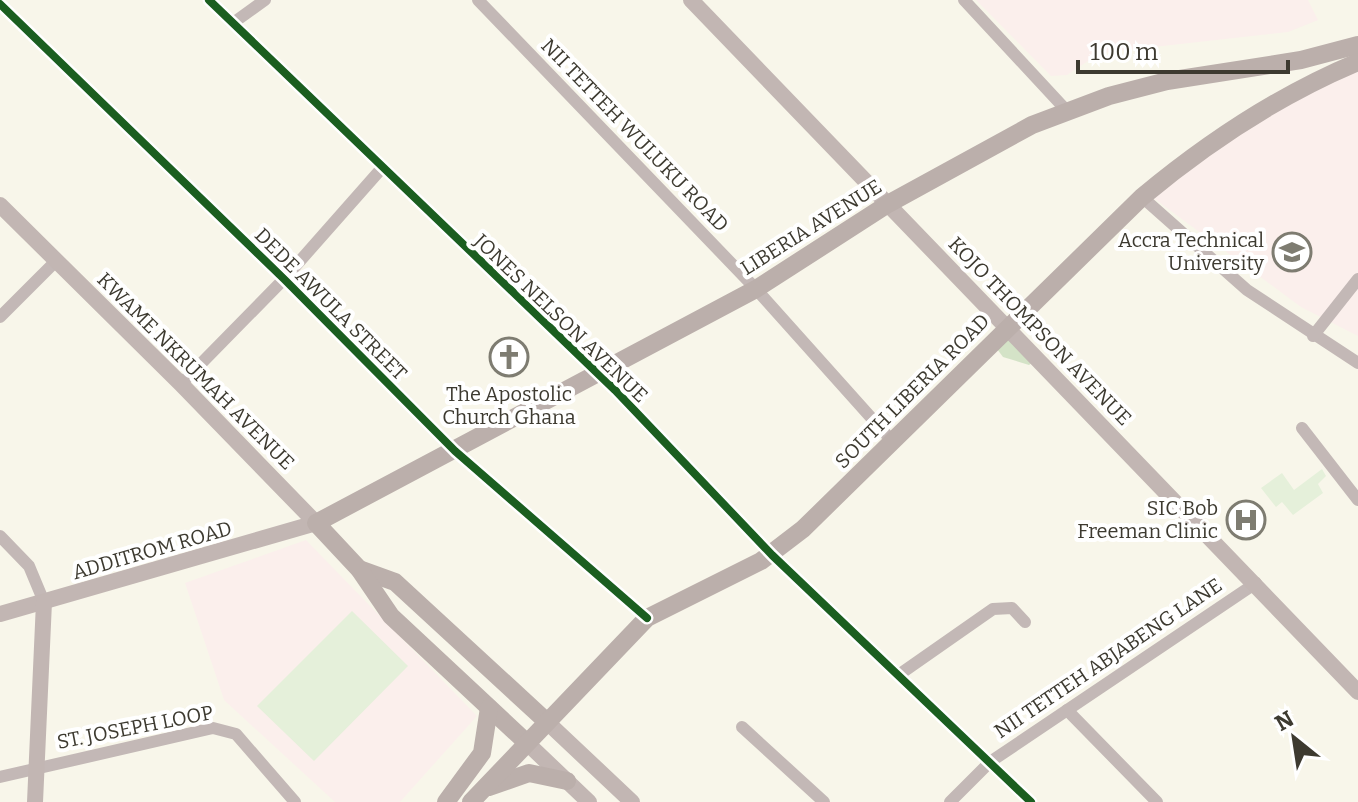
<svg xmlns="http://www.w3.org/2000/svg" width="1358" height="802" font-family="Bitter,serif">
	<rect width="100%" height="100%" fill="#f8f6ea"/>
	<g fill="#fbefec">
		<path d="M976 0H1308L1318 20 1288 32 1100 53 1067 75 1051 76Z"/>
		<path d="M1358 70V336L1301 307 1152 197 1272 111Z"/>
		<path d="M306 540 477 716 400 802H335L224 700 185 583Z"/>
	</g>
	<g fill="#e5f0da">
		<path d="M1322 469 1326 476 1318 484 1323 493 1293 515 1282 502 1276 507 1261 488 1282 473 1294 490Z"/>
		<path d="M352 611 408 666 314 761 257 706Z"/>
	</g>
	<path fill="#d4e3c7" d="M1003 335 1036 360 1029 365 1003 357 997 349Z"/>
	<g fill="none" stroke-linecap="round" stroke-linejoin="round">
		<g stroke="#c3b8b6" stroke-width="12">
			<path d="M209 0 615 390 772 555 1031 802"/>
			<path d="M478 0 756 289 892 441"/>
			<path d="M964 0 1067 111"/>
			<path d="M0 4 284 279 455 451 647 618"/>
			<path d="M233 23 265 0"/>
			<path d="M1142 197 1247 290 1358 363"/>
			<path d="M0 317 55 262"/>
			<path d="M1313 336 1358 279"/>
			<path d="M181 384 284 279 382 168"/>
			<path d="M1302 428 1358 500"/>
			<path d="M0 536 29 566 44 602"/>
			<path d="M900 674 993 609 1012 608 1025 622"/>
			<path d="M1067 710 1157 802"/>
			<path d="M742 727 824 802"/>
			<path d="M0 777 213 728 236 734 295 802"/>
			<path d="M950 802 990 762 1256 583"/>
		</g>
		<g stroke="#c2b6b3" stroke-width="16">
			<path d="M691 0 1358 692"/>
			<path d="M0 205 181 384 316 523 0 614"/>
			<path d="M546 721 632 802"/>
			<path d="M526 742 589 802"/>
			<path d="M35 802 44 602"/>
		</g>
		<g stroke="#bbafab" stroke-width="18">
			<path d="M359 569 395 582 546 721"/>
			<path d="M526 742 391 616 359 569 316 523 756 289 888 204 1032 125 1109 96 1167 81 1301 60 1358 45"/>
			<path d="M489 787 529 773 567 781"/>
			<path d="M446 802 482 753 489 708"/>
			<path d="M471 802 647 618 761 561 803 529 1142 197C1208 142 1279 95 1358 62"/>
		</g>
		<defs>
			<g id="cycleway">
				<path d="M209 0 615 390 772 555 1031 802"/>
				<path d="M0 4 284 279 455 451 647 618"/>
			</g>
		</defs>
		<use href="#cycleway" stroke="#fff" stroke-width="13"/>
		<use href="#cycleway" stroke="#1b5e20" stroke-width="8"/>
	</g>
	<defs>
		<symbol id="university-ring" viewBox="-11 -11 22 22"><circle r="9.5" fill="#fff" stroke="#7e7c71" stroke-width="1.5"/><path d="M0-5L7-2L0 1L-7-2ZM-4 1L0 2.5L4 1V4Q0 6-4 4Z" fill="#7e7c71"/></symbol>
		<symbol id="church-ring" viewBox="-11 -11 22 22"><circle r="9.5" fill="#fff" stroke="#7e7c71" stroke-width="1.5"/><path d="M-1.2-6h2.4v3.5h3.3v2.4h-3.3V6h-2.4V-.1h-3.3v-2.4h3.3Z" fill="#7e7c71"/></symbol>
		<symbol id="hospital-ring" viewBox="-11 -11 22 22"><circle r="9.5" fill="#fff" stroke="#7e7c71" stroke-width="1.5"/><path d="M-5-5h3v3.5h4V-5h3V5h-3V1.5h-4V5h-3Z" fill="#7e7c71"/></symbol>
	</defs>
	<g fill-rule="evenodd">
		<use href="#university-ring" x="1270" y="230" width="44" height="44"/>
		<use href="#church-ring" x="487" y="335" width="44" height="44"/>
		<use href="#hospital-ring" x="1224" y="498" width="44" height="44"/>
	</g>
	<g text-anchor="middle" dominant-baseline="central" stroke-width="8" stroke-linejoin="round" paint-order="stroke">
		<g font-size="20" fill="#3d3a30" stroke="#fff">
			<text transform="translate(635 135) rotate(46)">NII TETTEH WULUKU ROAD</text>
			<text transform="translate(811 227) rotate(-32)">LIBERIA AVENUE</text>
			<text transform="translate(331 304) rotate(45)">DEDE AWULA STREET</text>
			<text transform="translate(561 318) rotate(44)">JONES NELSON AVENUE</text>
			<text transform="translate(1040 331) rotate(46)">KOJO THOMPSON AVENUE</text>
			<text transform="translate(196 371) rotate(45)">KWAME NKRUMAH AVENUE</text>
			<text transform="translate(912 391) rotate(-45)">SOUTH LIBERIA ROAD</text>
			<text transform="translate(152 550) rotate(-16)">ADDITROM ROAD</text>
			<text transform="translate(1108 658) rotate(-34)">NII TETTEH ABJABENG LANE</text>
			<text transform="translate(135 727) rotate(-11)">ST. JOSEPH LOOP</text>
		</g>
		<g font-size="20" fill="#3d3a30" stroke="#fff" text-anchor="end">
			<text x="1264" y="240">Accra Technical<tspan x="1264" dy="23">University</tspan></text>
			<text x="509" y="394" text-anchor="middle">The Apostolic<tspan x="509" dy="23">Church Ghana</tspan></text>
			<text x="1218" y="508">SIC Bob<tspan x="1218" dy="23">Freeman Clinic</tspan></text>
		</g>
	</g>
	<g transform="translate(1294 738) rotate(330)" stroke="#ffffff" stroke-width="6" paint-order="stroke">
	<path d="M0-6L14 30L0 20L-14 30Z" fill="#3d3a30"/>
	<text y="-12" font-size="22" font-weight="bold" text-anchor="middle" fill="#3d3a30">N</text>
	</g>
	<path d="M1078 60v12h210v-12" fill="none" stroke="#3d3a30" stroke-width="4"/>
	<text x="1090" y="60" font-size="24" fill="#3d3a30" stroke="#ffffff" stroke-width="6" paint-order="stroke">100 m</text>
</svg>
